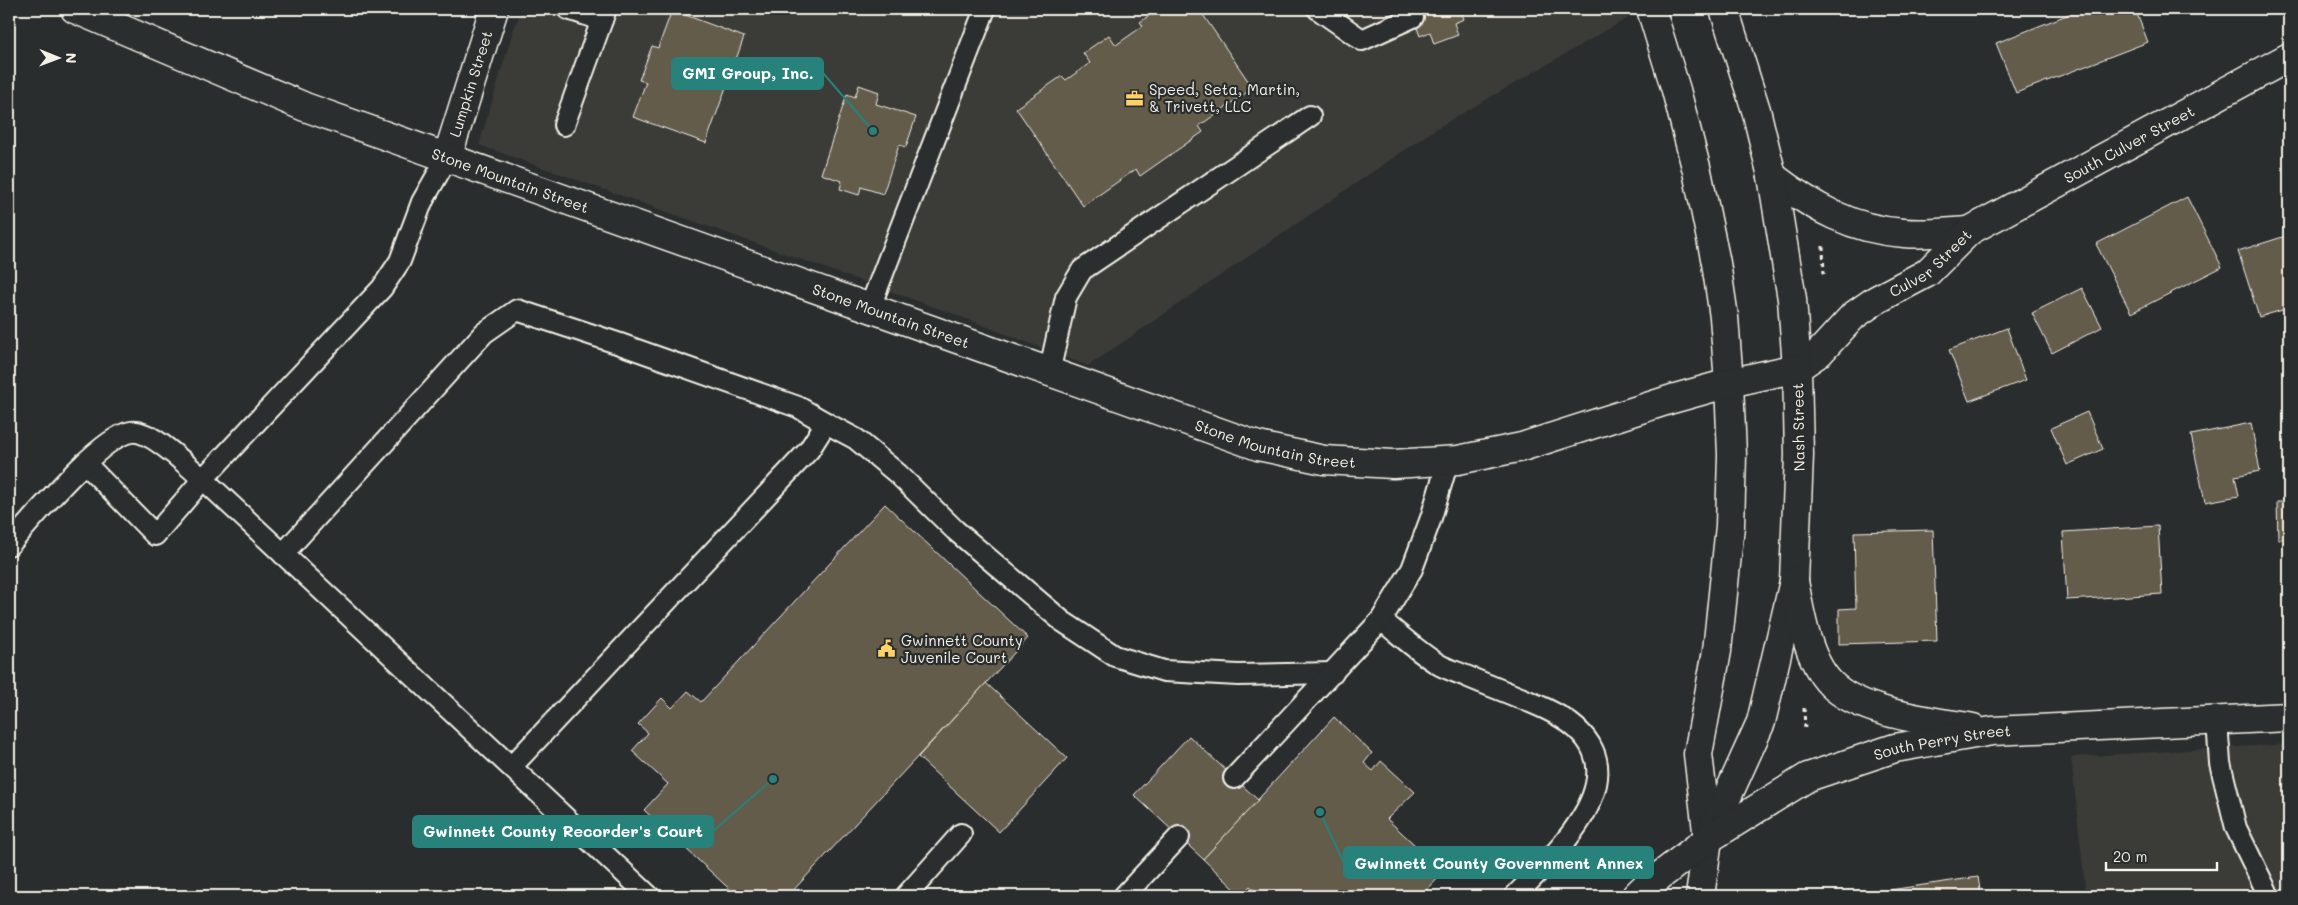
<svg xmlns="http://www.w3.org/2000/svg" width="2298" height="905" font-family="Mali,sans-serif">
	<rect width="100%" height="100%" fill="#2a2d2e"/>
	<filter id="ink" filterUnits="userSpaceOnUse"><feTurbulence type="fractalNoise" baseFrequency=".02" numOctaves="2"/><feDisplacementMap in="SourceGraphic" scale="10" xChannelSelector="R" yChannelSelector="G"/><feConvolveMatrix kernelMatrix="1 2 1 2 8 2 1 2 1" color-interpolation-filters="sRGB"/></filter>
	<g filter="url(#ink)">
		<g fill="#3b3b37">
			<path d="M522 9H1631L1633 15 1437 128 1088 366 951 313 479 145 513 31Z"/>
			<path d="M2289 744V896H2086L2071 757Z"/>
		</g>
		<g fill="#635c4c" stroke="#f4f1e8">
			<path d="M1158 9H1199L1253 88 1199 126 1203 132 1140 176 1136 169 1083 206 1016 108 1062 76 1066 80 1090 63 1083 53 1109 35 1116 45 1143 26 1140 22Z"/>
			<path d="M1410 9H1460L1464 19 1454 23 1458 35 1434 44 1430 32 1420 36Z"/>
			<path d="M2082 9H2135L2148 42 2016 93 1996 43Z"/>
			<path d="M672 10 744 37 706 143 633 117 646 82 639 80 652 46 658 48Z"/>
			<path d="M859 85 879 92 876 104 916 117 906 147 899 145 883 194 861 187 859 195 840 189 842 181 821 174 847 94 855 97Z"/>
			<path d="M2187 197 2222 267 2131 313 2096 244Z"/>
			<path d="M2289 235V308L2259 317 2238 251Z"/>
			<path d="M2082 288 2102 327 2052 353 2032 313Z"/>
			<path d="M2007 328 2026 380 1969 401 1949 350Z"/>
			<path d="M2087 412 2103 449 2067 465 2051 428Z"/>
			<path d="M2251 423 2260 471 2235 476 2239 496 2205 502 2191 435Z"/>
			<path d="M2277 502H2289V539H2278Z"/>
			<path d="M885 504 1028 638 788 896H737L644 810 668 784 632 751 648 733 638 724 662 698 672 708 688 691 701 702Z"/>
			<path d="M2158 526 2162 594 2067 600 2063 532Z"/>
			<path d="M1933 530 1937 641 1839 644V609L1856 608 1854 532Z"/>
			<path d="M986 683 1067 758 999 832 918 757Z"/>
			<path d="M1334 717 1372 753 1364 763 1373 771 1381 761 1415 792 1387 819 1444 872 1421 896H1261L1250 886 1241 895 1203 859Z"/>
			<path d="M1189 736 1258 800 1203 859 1134 795Z"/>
			<path d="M1978 877 1981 896H1857L1856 895Z"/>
		</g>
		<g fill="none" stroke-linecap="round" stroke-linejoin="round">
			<defs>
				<g id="service">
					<path d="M568 9 602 20"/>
					<path d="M1318 9 1362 40 1413 17"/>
					<path d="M564 125 606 9"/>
					<path d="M870 307 985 9"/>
					<path d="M1049 373 1066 297 1082 270 1310 116"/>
					<path d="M826 423 856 439 898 474 955 530 1062 621 1115 656 1164 671 1238 675 1333 673"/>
					<path d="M85 463 155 535 203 479 382 288 400 261 422 202 447 158"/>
					<path d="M9 545C32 520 99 437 131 432 151 429 187 466 203 479L649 896"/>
					<path d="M283 554 484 333 517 310 620 344 798 407 826 423 809 450 512 766"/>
					<path d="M1381 620C1399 634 1418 652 1438 664 1446 669 1457 672 1466 676 1492 687 1520 697 1546 709 1654 761 1566 843 1515 896"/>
					<path d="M2217 721 2220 763 2236 828 2269 896"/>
					<path d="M1234 778 1381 620 1412 569 1431 518 1448 461"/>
					<path d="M906 896 961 834"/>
					<path d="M1124 896 1179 837"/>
				</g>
				<g id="minor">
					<path id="s1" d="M447 158 494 9"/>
				</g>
				<g id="tertiary">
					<path d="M1651 9 1676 90 1697 171 1716 263 1724 317 1729 383 1732 455 1730 526 1717 651 1698 754 1708 839 1700 896"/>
					<path d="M1772 176C1812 207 1853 230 1904 233 1925 235 1948 232 1969 231"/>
					<path id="s2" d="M1797 368 1819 353 1853 316 1876 300 1927 273 1969 231 2289 57"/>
					<path d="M1708 839 1761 722 1794 581 1799 455 1797 368 1792 299 1772 176 1756 110 1724 9"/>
				</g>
				<g id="secondary">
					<path id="s3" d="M75 9 305 107 1258 446 1324 460 1393 464 1458 460 1522 447 1672 399 1729 383 1797 368"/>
				</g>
				<g id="primary">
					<path d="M1794 581C1800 613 1807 660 1831 684 1861 714 1933 721 1973 728"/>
					<path id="s4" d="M1636 896 1643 889 1708 839 1808 777 1895 748 1992 731 2289 717"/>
				</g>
			</defs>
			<use href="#service" stroke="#f4f1e8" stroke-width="24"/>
			<use href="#minor" stroke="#f4f1e8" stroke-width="31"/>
			<use href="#tertiary" stroke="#f4f1e8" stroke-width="31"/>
			<use href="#secondary" stroke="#f4f1e8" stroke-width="31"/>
			<use href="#primary" stroke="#f4f1e8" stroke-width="31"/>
			<g stroke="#f4f1e8" stroke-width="3" stroke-dasharray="4 4" stroke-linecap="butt">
				<path d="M1823 246 1824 277"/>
				<path d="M1804 708 1805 731"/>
			</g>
			<use href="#service" stroke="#2a2d2e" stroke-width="20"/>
			<use href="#minor" stroke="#2a2d2e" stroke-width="28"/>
			<use href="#tertiary" stroke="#2a2d2e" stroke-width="28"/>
			<use href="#secondary" stroke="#2a2d2e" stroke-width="28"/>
			<use href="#primary" stroke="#2a2d2e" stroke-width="28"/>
		</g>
	</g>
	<defs>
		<symbol id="office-bare" viewBox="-9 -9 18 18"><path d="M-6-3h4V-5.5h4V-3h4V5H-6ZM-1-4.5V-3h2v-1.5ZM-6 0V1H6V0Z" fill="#ffd166" stroke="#2a2d2e" stroke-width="2.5" paint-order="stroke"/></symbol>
		<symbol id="civic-bare" viewBox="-9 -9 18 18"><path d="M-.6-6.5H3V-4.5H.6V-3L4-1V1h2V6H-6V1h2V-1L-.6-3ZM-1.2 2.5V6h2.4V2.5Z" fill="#ffd166" stroke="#2a2d2e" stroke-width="2.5" paint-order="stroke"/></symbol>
	</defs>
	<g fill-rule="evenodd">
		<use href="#office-bare" x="1122" y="86" width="25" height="25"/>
		<use href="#civic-bare" x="874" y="636" width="25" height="25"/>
	</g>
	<g text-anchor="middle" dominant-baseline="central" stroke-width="4.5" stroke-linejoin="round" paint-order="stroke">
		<g font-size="15" fill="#f4f1e8" stroke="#2a2d2e">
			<text stroke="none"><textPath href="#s1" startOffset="78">Lumpkin Street</textPath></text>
			<text stroke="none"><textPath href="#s2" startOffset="404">South Culver Street</textPath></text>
			<text stroke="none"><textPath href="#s3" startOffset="468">Stone Mountain Street</textPath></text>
			<text stroke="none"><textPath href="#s2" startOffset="171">Culver Street</textPath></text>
			<text stroke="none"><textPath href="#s3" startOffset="872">Stone Mountain Street</textPath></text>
			<text transform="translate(1798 427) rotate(-91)">Nash Street</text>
			<text stroke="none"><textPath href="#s3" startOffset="1278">Stone Mountain Street</textPath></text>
			<text stroke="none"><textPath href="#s4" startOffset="349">South Perry Street</textPath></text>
		</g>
		<g font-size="15" fill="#f4f1e8" stroke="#2a2d2e" text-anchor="start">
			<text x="1149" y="89">Speed, Seta, Martin,<tspan x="1149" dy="17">&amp; Trivett, LLC</tspan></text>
			<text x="901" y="640">Gwinnett County<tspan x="901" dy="17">Juvenile Court</tspan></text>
		</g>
	</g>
	<path fill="none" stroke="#26827a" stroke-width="2" d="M873 131L823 73M773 779L713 831M1320 812L1344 863"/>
	<g fill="#26827a" stroke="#2a2d2e" stroke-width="2">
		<circle cx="873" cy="131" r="5"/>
		<circle cx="773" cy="779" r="5"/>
		<circle cx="1320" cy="812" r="5"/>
	</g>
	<g fill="#26827a" stroke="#26827a" stroke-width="2">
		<rect x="672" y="58" width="151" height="31" rx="5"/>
		<rect x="413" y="816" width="300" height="31" rx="5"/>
		<rect x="1344" y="847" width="309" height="31" rx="5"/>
	</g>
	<g font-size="16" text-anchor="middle" font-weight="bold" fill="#fff">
		<text x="748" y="79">GMI Group, Inc.</text>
		<text x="563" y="837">Gwinnett County Recorder's Court</text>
		<text x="1499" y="869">Gwinnett County Government Annex</text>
	</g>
	<rect width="2298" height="905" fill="none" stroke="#2a2d2e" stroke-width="30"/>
	<rect x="15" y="15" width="2268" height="875" fill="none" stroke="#f4f1e8" stroke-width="2" filter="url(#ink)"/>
	<g transform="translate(58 58) rotate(91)" stroke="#2a2d2e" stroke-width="4" paint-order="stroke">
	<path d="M0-4L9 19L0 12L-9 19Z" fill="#f4f1e8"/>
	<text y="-8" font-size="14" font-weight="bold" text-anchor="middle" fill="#f4f1e8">N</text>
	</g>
	<path d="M2106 862v8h111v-8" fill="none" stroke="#f4f1e8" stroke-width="2.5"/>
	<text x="2113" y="862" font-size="15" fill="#f4f1e8" stroke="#2a2d2e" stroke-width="4" paint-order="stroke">20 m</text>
</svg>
